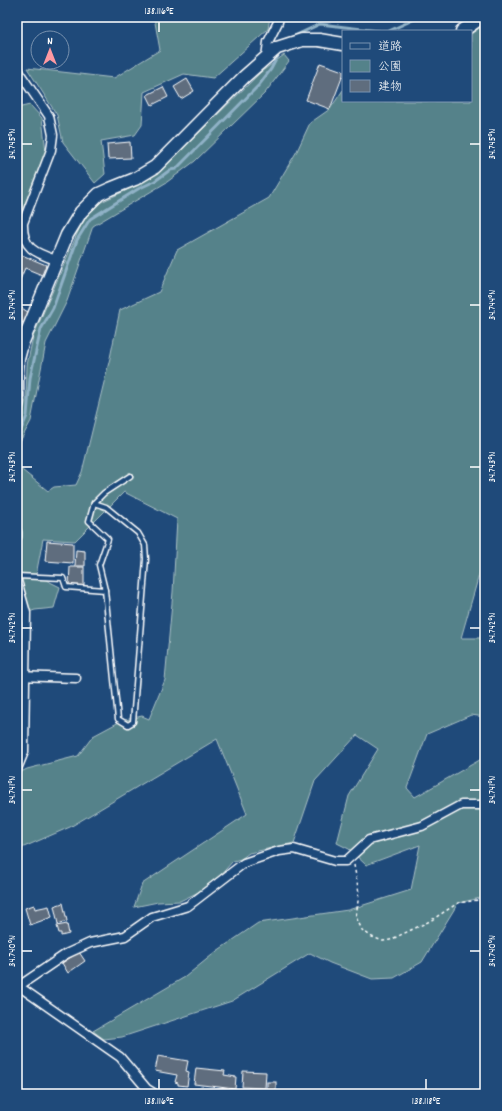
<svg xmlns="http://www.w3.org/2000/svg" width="502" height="1111" font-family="Dekko,'Klee One',sans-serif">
	<rect width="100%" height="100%" fill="#1f4a7a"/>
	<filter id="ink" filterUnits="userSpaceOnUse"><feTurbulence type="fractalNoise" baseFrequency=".025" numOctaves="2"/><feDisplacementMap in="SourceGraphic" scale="8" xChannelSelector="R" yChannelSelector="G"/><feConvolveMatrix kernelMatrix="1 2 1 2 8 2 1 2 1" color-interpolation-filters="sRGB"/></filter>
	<g filter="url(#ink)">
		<g fill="#54828a" stroke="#aac0c4">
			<path d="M154 17H270L268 29 213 78 184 74 144 92 142 125 135 135 101 141 105 174 95 183 63 142 57 115 27 68 114 78 160 50Z"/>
			<path d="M485 24V554L461 638H480L485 623V717L471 715 427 734 407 788 415 797 485 757V897L458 903 422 962 394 978 372 979 330 963 310 953 232 1001 122 1037 104 1039 93 1031 185 977 217 951 258 923 348 910 411 890 420 845 366 865 349 849 337 843 349 796 378 749 357 735 315 781 294 843 249 853 241 859 233 861 211 886 180 901 158 902 134 907 142 884 247 814 217 739 70 827 17 850V774L27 769 78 756 93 736 121 721 142 716 149 719 165 680 173 592 177 519 124 492 75 541 43 539 36 575 60 587 54 608 35 610 17 616V466L48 491 54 487 76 485 82 472 110 358 120 310 159 292 177 250 269 198 297 151 310 123 330 109 343 90V101H471V34Z"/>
			<path d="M284 55 289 61 265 93 195 161 167 182 93 226 67 301 46 343 31 421 17 447V434L26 400 27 365 33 337 83 220 101 202 125 191 159 172 261 72Z"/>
			<path d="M30 105 42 118 46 152 18 221 17 225V108Z"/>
		</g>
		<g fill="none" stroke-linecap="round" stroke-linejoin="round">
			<g stroke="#90b2c7" stroke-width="3">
				<path d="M389 31 419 17"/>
				<path d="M290 38 320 24 379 31"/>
				<path d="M17 439 27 416 30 378 41 329 53 308 77 240 90 219 138 189 155 181 170 170 176 169 259 85 271 69 280 52"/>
			</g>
		</g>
		<g fill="#5f6d7e" stroke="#fff">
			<path d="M320 63 343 71V75L330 109 306 100Z"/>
			<path d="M187 79 194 91 181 99 174 87Z"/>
			<path d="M163 87 168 97 152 105 147 95Z"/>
			<path d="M130 142 131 158 108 159 107 144Z"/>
			<path d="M17 253 46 265 42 275 25 268 17 287Z"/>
			<path d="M17 305 31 314 25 324 17 319Z"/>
			<path d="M47 541 73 543V563L45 561Z"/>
			<path d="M76 550 85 551V566H75Z"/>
			<path d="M70 567H84V586L69 585Z"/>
			<path d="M63 903 67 921 58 924 54 906Z"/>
			<path d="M34 905 35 909 49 906 52 917 30 925 25 908Z"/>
			<path d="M67 924 69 934 61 936V933H59L57 926Z"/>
			<path d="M79 952 85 961 68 973 62 963Z"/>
			<path d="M158 1056 188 1061 186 1071 189 1072 187 1086 178 1085V1083L175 1082 177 1075 155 1071Z"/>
			<path d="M196 1068 225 1071 224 1075 236 1077 235 1089 194 1084Z"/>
			<path d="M243 1071 266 1072 265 1088 242 1087Z"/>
			<rect x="267" y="1082" width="9" height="12"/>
			<path d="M224 1090 236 1091 235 1094H224Z"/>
		</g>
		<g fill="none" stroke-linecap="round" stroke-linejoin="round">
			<defs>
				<g id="lane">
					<path d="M94 503 106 507 138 533 145 545 146 559 133 722 128 725 118 719 105 590"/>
					<path d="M17 576 63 578 66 587 105 590 99 565 108 539 89 521 94 503 104 493 130 476"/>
				</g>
				<g id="street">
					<path d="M266 57 268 42 278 22 279 17"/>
					<path d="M17 67 21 75 49 116 53 135 51 150 23 223C22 248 35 253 56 260"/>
					<path d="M17 532V537"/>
					<path d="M17 581 26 613 24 752 17 769"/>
					<path d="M17 676 76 678"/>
					<path d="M17 985 120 1057 147 1089 155 1094"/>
					<path d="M19 986 66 954 90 943 125 936 152 917 188 906 244 863 279 851 294 849 335 861H346L369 840 422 826 461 805H485"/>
				</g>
				<g id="secondary">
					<path d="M462 31 482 17"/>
					<path d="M17 373 18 359 22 344 67 235 81 212 99 194 110 189 135 179 155 167 244 77 277 48 302 40H319L343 44"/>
					<path d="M17 375V405"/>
				</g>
			</defs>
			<use href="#lane" stroke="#fff" stroke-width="7"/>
			<use href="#street" stroke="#fff" stroke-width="11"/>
			<use href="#secondary" stroke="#fff" stroke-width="15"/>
			<path stroke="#fff" stroke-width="1.5" stroke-dasharray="3 3" stroke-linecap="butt" d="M354 865 359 893 356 917 362 930 372 937 383 941 390 940 430 921 458 903 485 899"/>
			<use href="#lane" stroke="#1f4a7a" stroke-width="4"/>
			<use href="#street" stroke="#1f4a7a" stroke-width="8"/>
			<use href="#secondary" stroke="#1f4a7a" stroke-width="12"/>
		</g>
	</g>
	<path fill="none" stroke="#fff" stroke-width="1.5" d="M159 22V32M22 144H32M470 144H480M22 305H32M470 305H480M22 467H32M470 467H480M22 628H32M470 628H480M22 790H32M470 790H480M22 951H32M470 951H480M159 1079V1089M426 1079V1089"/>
	<rect width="502" height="1111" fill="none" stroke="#1f4a7a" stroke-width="44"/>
	<rect x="342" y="30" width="130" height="72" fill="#1f4a7a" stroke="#7992af"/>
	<rect x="350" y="43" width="20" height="6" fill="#1f4a7a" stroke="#7992af"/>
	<text x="378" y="50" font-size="12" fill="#ffffff">道路</text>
	<rect x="350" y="60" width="20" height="12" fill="#54828a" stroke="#7992af"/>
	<text x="378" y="70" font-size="12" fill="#ffffff">公園</text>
	<rect x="350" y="80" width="20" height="12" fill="#5f6d7e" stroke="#7992af"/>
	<text x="378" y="90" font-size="12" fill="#ffffff">建物</text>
	<g transform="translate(50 50)"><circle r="19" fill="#1f4a7a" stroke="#7992af"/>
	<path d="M0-3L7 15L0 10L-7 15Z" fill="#ff9aa2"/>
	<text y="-6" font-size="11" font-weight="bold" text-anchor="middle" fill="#ffffff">N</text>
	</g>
	<rect x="22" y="22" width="458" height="1067" fill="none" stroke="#fff" stroke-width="1.5"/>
	<g font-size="10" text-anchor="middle" fill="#fff">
		<text x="159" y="14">138.116°E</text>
		<text transform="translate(11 144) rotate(-90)" y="4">34.745°N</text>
		<text transform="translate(491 144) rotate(-90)" y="4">34.745°N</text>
		<text transform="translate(11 305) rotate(-90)" y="4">34.744°N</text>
		<text transform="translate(491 305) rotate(-90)" y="4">34.744°N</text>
		<text transform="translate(11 467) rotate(-90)" y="4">34.743°N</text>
		<text transform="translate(491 467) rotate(-90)" y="4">34.743°N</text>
		<text transform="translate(11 628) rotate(-90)" y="4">34.742°N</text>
		<text transform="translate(491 628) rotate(-90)" y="4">34.742°N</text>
		<text transform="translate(11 790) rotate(-90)" y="4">34.741°N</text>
		<text transform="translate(491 790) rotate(-90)" y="4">34.741°N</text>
		<text transform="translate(11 951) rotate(-90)" y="4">34.740°N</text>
		<text transform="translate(491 951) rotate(-90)" y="4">34.740°N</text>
		<text x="159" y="1104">138.116°E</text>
		<text x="426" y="1104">138.118°E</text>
	</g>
</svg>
